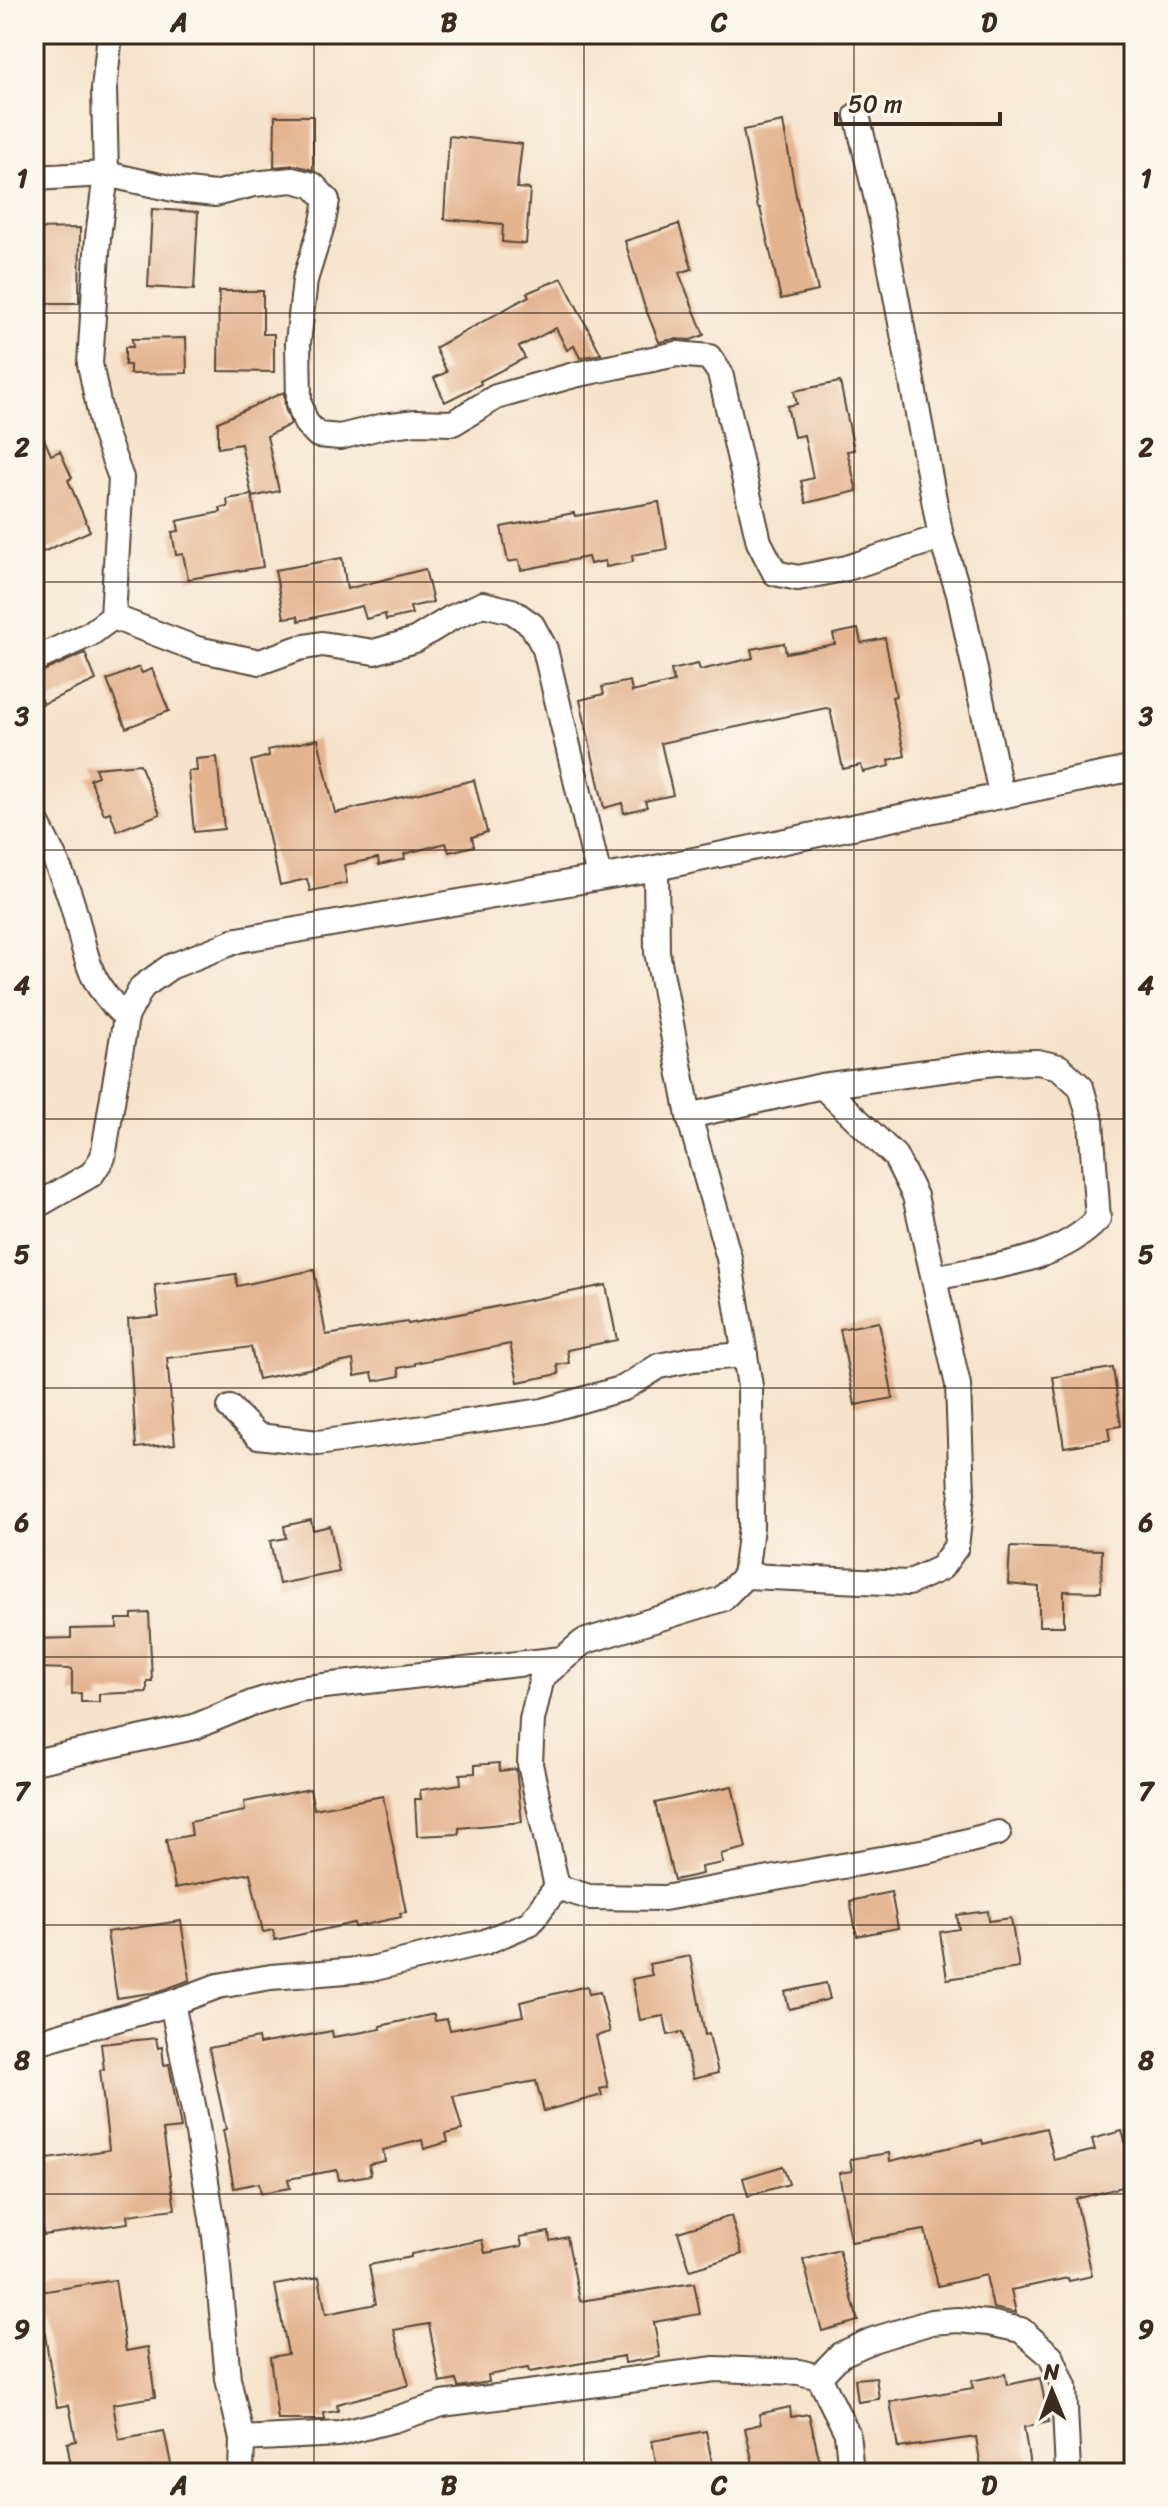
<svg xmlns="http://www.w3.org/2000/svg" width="1168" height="2507" font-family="Sriracha,sans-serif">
	<rect width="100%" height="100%" fill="#fbf7ec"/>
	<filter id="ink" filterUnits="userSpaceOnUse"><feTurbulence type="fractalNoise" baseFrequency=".0125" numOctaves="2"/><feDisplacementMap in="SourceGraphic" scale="16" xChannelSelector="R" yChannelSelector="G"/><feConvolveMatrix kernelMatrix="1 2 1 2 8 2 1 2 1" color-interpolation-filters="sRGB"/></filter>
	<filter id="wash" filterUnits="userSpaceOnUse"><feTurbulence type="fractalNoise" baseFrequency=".006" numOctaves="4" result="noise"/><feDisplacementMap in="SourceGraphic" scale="32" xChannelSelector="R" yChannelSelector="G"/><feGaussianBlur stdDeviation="1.8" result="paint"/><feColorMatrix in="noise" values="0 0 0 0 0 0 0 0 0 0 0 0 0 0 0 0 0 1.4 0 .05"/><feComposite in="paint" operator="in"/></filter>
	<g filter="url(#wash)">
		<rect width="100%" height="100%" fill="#f6e3cb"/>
		<g id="blocks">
			<g fill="#e4b48f">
				<path d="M275 116H313V170L295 165 274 167Z"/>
				<path d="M783 122 797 201 818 291 781 299 760 208H758L743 130Z"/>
				<path d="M449 136 522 144 517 188 530 189 526 244 502 242 503 224 444 219Z"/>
				<path d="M152 209 198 212 194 290 148 287Z"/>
				<path d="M679 224 692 269 679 273 704 335 691 340 674 339 659 342 644 305 625 241Z"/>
				<path d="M80 228 79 303H36L35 229Z"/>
				<path d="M562 278 601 354 580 358 574 346 567 350 556 328 519 347 525 358 480 381 481 384 445 402 434 378 447 372 435 348 529 296 527 293Z"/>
				<path d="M219 291H263V334H274V372L218 371Z"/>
				<path d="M186 338 187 373 130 374V365H125V347H133L132 339Z"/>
				<path d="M840 382 854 450 847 451 857 491 806 503 801 481 813 478 804 435 794 437 787 406 797 404 794 391Z"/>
				<path d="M284 392 285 408 291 424 267 436 279 491 252 497 241 444 218 448V422Z"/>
				<path d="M34 416 51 455 60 451 72 478 68 480 90 531 34 556Z"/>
				<path d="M252 495 263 567 188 579 183 554 176 555 172 532 179 531 177 521 221 512 220 508 228 507 227 499Z"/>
				<path d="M659 502 667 549 632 555 633 562 606 567 605 561 590 564 588 557 521 570 519 560 508 562 501 527 574 513 575 516Z"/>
				<path d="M342 558 347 589 425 569 433 602 410 607 412 614 386 620 385 614 366 619 362 606 299 621 298 616 284 618 275 570Z"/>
				<path d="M858 629 861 643 885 638 896 696 892 697 905 756 889 760 890 766 863 772 861 765 843 769 830 709 826 708 661 743 673 795 645 801 647 807 624 813 622 803 604 808 580 700 604 694 602 687 630 681 632 692 674 682 671 670 698 664 700 670 753 658 751 649 784 643 786 653 835 644 833 634Z"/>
				<path d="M85 653 96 680 43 704 34 684V675Z"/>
				<path d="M139 667 142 673 152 669 169 711 126 728 107 680Z"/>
				<path d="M318 739 335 813 474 780 487 832 472 837 474 846 449 852 446 843 404 854 405 859 379 865 378 858 344 865 347 883 310 891 307 879 280 885 251 761 269 756 268 750Z"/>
				<path d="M217 757 224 829 194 832 188 771H197L196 759Z"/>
				<path d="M140 764 160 814 117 831 110 812 104 814 90 779 98 776 95 768Z"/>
				<path d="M314 1270 326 1335 407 1322 408 1324 606 1285 617 1340 567 1350 569 1363 557 1365 559 1374 518 1382 510 1344 415 1363V1365L398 1368 400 1376 374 1381 372 1373 355 1376 353 1360 258 1379 251 1347 167 1358 175 1444 136 1448 128 1319 159 1316 155 1285 236 1274 237 1286Z"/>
				<path d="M879 1322 893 1398 855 1405 840 1329Z"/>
				<path d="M1113 1368 1121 1426 1108 1428 1110 1440 1064 1447 1053 1377Z"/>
				<path d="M311 1520 313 1530 330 1526 339 1572 279 1584 270 1541 286 1538 284 1526Z"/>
				<path d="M1010 1547 1102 1550 1101 1592 1064 1591V1626H1039V1587L1008 1584Z"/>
				<path d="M149 1613 152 1681H147V1692L99 1694V1702H81V1693L72 1694V1669L35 1668V1639L71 1638V1629L117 1628V1619H132V1614Z"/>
				<path d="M499 1763 500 1771 516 1769 522 1822 459 1828V1834L417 1836 415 1799H421L420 1790 461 1784 460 1774 475 1773V1765Z"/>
				<path d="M732 1786 746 1848 721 1854 723 1863 701 1867 702 1874 674 1880 655 1803Z"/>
				<path d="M310 1789 314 1809 383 1796 406 1912 400 1913 401 1917 355 1927 354 1923 275 1940 273 1930 263 1932 250 1873 175 1888 166 1840 192 1835 190 1822 245 1811 244 1802Z"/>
				<path d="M891 1892 898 1928 857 1936 850 1901Z"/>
				<path d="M988 1911 989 1921 1011 1918 1019 1968 947 1979 940 1932 959 1929 957 1915Z"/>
				<path d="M181 1921 190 1980 157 1992 117 1998 107 1932Z"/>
				<path d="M690 1956 705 2035 709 2034 718 2073 693 2079 682 2032 668 2035 664 2016 640 2020 632 1979 652 1975 649 1964Z"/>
				<path d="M826 1983 830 1999 789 2009 785 1992Z"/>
				<path d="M587 1986 589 1994 600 1992 610 2032 596 2036 608 2087 600 2089 602 2095 544 2111 536 2081 453 2096 462 2130 446 2134 448 2142 424 2149 422 2140 383 2150 385 2161 369 2164 371 2175 339 2180 337 2170 288 2179 290 2188 261 2193 259 2183 234 2188 223 2130 226 2129 209 2048 258 2038 259 2044 332 2031 333 2037 381 2029 380 2026 434 2014 435 2021 447 2019 450 2030 523 2016 520 2002Z"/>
				<path d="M156 2038 158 2048 162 2047 164 2065 169 2064 181 2128 163 2130 175 2209 127 2215 128 2223 43 2235 39 2206 34 2207V2161L109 2150 100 2070 104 2069 101 2044Z"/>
				<path d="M1046 2128 1054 2160 1095 2150 1092 2139 1122 2131 1126 2144 1134 2142V2184L1076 2199 1092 2276 1069 2281 1068 2278 1011 2290 1016 2313 993 2308 986 2275 938 2286 925 2230 851 2242 839 2173 852 2171 850 2159 889 2153 890 2161 982 2140 983 2144Z"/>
				<path d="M783 2166 789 2184 748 2196 743 2178Z"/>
				<path d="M731 2216 742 2254 690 2270 678 2232Z"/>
				<path d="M549 2232 550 2241 567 2237 580 2301 694 2283 700 2314 654 2322 660 2357 625 2363 624 2356 529 2372 528 2368 488 2375 489 2382 458 2387 456 2380 440 2383 429 2324 394 2330 409 2385 337 2404 338 2411 324 2413 325 2420H278L270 2357 288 2354 275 2285 319 2277 326 2314 376 2304 369 2265 411 2257V2254L482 2240 485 2253 522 2246 520 2237Z"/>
				<path d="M839 2250 858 2321 822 2331 803 2260Z"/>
				<path d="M115 2280 126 2351 148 2347 155 2397 113 2404 119 2440 164 2431 173 2473H82L81 2465 71 2466 67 2443 76 2441 69 2405 57 2407 43 2323 37 2324 34 2305 42 2304 40 2292Z"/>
				<path d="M1005 2374 1007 2385 1040 2378 1049 2422 1024 2427 1031 2473H982L976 2437 898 2448 890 2402 973 2388 971 2381Z"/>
				<path d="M876 2377 879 2399 858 2402 855 2379Z"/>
				<path d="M790 2407 791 2417 809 2414 820 2463 773 2473H755L745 2428 761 2424 759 2414Z"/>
				<path d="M706 2431 714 2473H658L652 2441Z"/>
			</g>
		</g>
	</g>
	<g filter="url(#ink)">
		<use href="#blocks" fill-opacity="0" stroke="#574638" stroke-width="2"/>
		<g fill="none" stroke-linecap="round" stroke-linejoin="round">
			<defs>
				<g id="street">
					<path d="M857 115 882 221 941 537 959 594 1001 794"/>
					<path d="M34 178 106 174 178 190 215 194 254 184 292 180 313 185 327 200 323 222 305 280 298 343 299 403 306 423 318 435 340 437 384 426 416 422 453 423 496 397 574 375 677 354 709 357 720 373 759 542 775 573 798 578 847 568 941 537"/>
					<path d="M113 617 197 649 260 662 299 648 322 644 374 652 415 640 451 618 483 604 512 611 532 625 545 649 599 877"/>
					<path d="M34 660 90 634 113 617 121 478 104 432 90 364 98 237 106 174 104 89 110 34"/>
					<path d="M34 818C48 844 61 869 70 897 87 948 82 979 126 1017"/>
					<path d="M656 868 657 952 689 1116 729 1258 750 1386 751 1527 745 1576 722 1599 583 1642 542 1677 532 1720 530 1764 557 1887 589 1897 664 1898 932 1850 998 1833"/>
					<path d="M689 1116 822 1086 994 1063 1038 1062 1059 1067 1081 1087 1091 1122 1098 1219C1057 1263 990 1266 934 1278"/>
					<path d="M34 1207 92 1174 103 1157 126 1017 142 987 170 967 238 940 656 868 1134 768"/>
					<path d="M230 1408 258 1436 318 1443 543 1411 624 1388 659 1366 693 1359 745 1355"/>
					<path d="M745 1576 908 1583 941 1568 956 1547 962 1494 958 1385 915 1196 895 1156 822 1086"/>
					<path d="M34 1762 194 1727 252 1703 298 1689 562 1659"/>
					<path d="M172 2003 195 2115 215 2236 228 2379 242 2439 241 2473"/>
					<path d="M34 2043 172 2003 218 1986 271 1977 371 1969 485 1942 530 1923 557 1887"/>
					<path d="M819 2377 840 2355 873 2340 931 2322 958 2320 989 2323 1021 2330 1051 2356 1064 2387 1068 2473"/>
					<path d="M242 2439 339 2434 393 2420 442 2404 715 2369 799 2372 819 2377 847 2433 851 2473"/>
				</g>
			</defs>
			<use href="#street" stroke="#574638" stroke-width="28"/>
			<use href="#street" stroke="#fff" stroke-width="24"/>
		</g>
	</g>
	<path fill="none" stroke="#3b2a1e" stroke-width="2" stroke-opacity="0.55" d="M314 34V2473M584 34V2473M854 34V2473M34 313H1134M34 582H1134M34 850H1134M34 1119H1134M34 1388H1134M34 1657H1134M34 1925H1134M34 2194H1134"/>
	<rect width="1168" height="2507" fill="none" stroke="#fbf7ec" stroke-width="88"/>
	<g transform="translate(1052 2391) rotate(359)" stroke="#fbf7ec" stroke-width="6" paint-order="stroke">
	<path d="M0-6L14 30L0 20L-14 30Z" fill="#3b2a1e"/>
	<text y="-12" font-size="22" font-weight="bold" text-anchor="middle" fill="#3b2a1e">N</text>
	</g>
	<path d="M836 112v12h164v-12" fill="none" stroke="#3b2a1e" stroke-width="4"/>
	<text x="848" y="112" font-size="24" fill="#3b2a1e" stroke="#fbf7ec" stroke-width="6" paint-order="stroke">50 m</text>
	<rect x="44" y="44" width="1080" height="2419" fill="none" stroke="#3b2a1e" stroke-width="3"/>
	<g font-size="26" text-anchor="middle" font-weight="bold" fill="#3b2a1e">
		<text x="179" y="31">A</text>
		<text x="449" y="31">B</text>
		<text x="719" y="31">C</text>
		<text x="989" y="31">D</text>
		<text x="22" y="187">1</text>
		<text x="1146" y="187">1</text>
		<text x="22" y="456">2</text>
		<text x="1146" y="456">2</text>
		<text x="22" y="725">3</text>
		<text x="1146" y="725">3</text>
		<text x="22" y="994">4</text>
		<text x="1146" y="994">4</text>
		<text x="22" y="1263">5</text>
		<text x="1146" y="1263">5</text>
		<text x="22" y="1531">6</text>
		<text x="1146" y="1531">6</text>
		<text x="22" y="1800">7</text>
		<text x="1146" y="1800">7</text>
		<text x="22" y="2069">8</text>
		<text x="1146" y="2069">8</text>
		<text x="22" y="2338">9</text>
		<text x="1146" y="2338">9</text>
		<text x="179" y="2494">A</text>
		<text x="449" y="2494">B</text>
		<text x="719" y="2494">C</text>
		<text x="989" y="2494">D</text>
	</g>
</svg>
